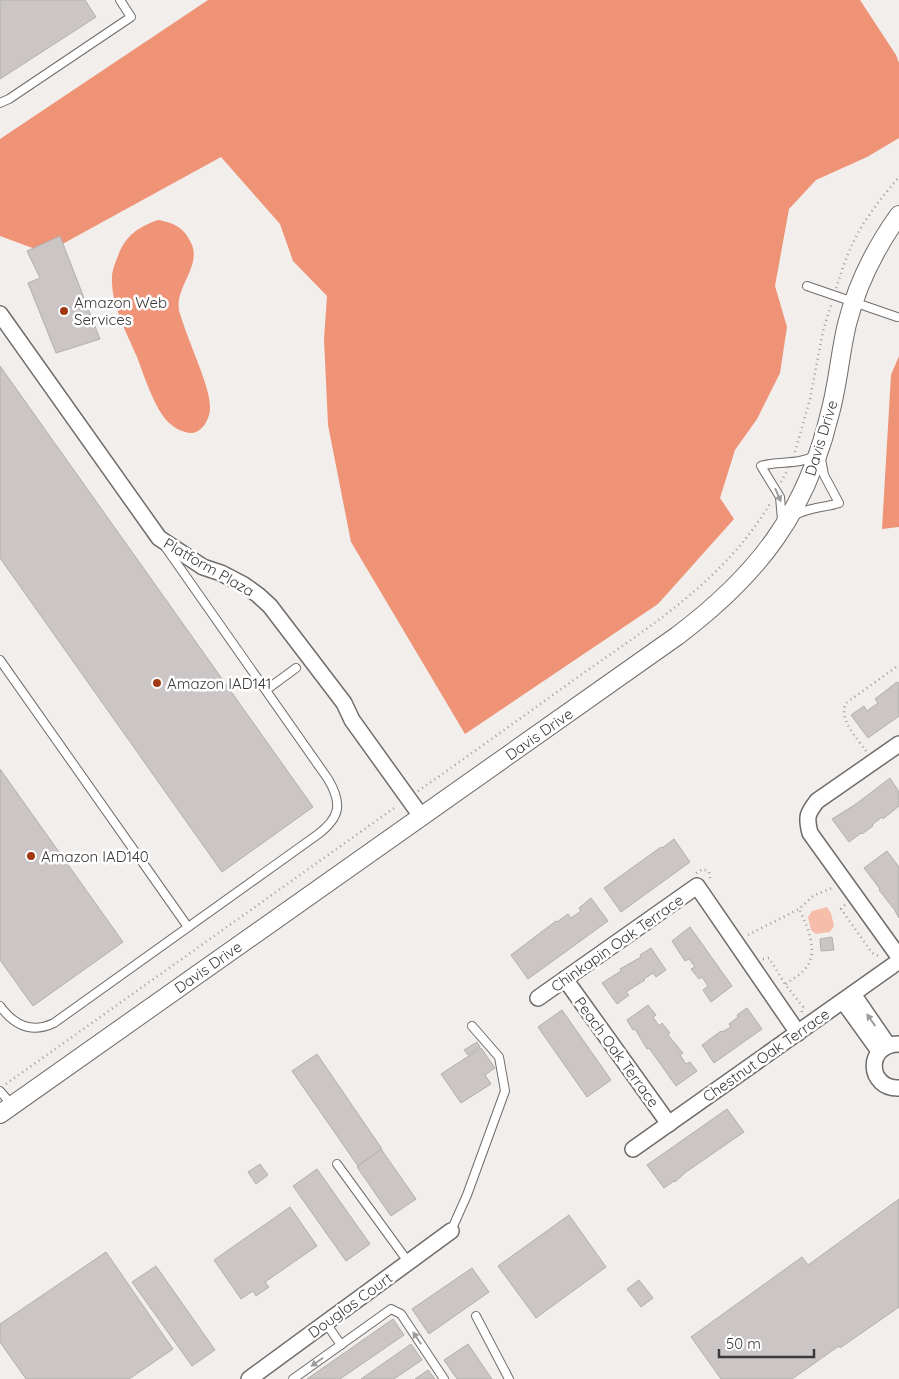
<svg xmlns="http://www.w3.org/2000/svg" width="899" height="1379" font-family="Quicksand,sans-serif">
	<rect width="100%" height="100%" fill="#f2eeec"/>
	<path fill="#f7bdab" d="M827 907 831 913 834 926 830 932 816 934 811 930 808 917 812 911Z"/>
	<g fill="#ef9376">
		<path d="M208 0H860L896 55 899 63V138L867 157 816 180 789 209 775 286 787 327 780 373 757 419 735 450 720 498 734 519 658 604 465 734 351 542 328 425 324 339 327 296 293 261 280 224 221 157 46 253 0 236V139Z"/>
		<path d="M899 356V527L882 529 891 375Z"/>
	</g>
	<path fill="#f09477" d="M158 220C175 223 185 228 192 245 201 268 172 290 180 314 186 333 194 352 201 371 205 383 210 395 210 408 210 418 203 432 192 433 181 433 169 425 163 416 152 400 144 376 137 357 127 333 111 305 112 278 112 271 115 263 118 256 125 236 138 227 158 220Z"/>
	<g fill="#cbc6c5" stroke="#b3afae">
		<path d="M0 0H85L96 17 0 79Z"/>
		<path d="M60 236 100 339 56 353 28 283 40 278 27 251Z"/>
		<path d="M0 366 313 807 222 872 0 558Z"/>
		<path d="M897 682 899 683V716L868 738 851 715 864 706 867 711 878 703 875 699Z"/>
		<path d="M0 769 123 942 33 1006 0 960Z"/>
		<path d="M890 778 899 792V806L883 819 882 817 872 825 873 826 862 834 861 833 849 842 832 819 856 804Z"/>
		<path d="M674 839 690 862 621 912 604 888 661 847 662 848Z"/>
		<path d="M887 851 899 867V918L894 909 879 890 880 889 864 868Z"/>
		<path d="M591 898 608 921 528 979 511 955 556 921 557 922 568 914 571 918 581 911 579 908Z"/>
		<path d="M690 927 732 986 711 1002 703 990 708 986 702 977 699 979 691 969 695 967 689 959 685 961 672 941Z"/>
		<path d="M832 937 834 950 821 951 820 939Z"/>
		<path d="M651 948 666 970 656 977 653 973 644 979 645 980 626 992 629 995 617 1004 602 983 621 971 620 969 641 957 640 955Z"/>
		<path d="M648 1005 656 1015 653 1017 659 1026 662 1023 670 1033 668 1035 683 1053 680 1055 686 1064 690 1062 697 1071 676 1086 649 1048 647 1049 635 1029 633 1030 627 1020Z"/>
		<path d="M747 1008 762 1029 714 1063 702 1045 721 1031 722 1032 731 1027 729 1024 738 1017 737 1015Z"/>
		<path d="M562 1010 611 1080 587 1097 538 1027Z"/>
		<path d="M477 1042 480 1047 468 1055 464 1050Z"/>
		<path d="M481 1048 495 1068 485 1075 491 1084 461 1103 441 1074Z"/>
		<path d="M317 1054 382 1149 358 1166 292 1071Z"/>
		<path d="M727 1109 744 1132 686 1172 675 1182 674 1181 664 1188 647 1165Z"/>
		<path d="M381 1149 416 1199 391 1216 357 1167Z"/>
		<path d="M260 1164 268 1175 256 1184 248 1172Z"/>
		<path d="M317 1169 370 1244 346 1261 293 1186Z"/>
		<path d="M899 1199V1307L840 1348 839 1346 792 1379H721L691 1337 802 1257 808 1265Z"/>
		<path d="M290 1207 317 1246 265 1282 269 1287 256 1296 253 1291 241 1299 214 1260Z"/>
		<path d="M569 1215 606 1267 536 1318 498 1266Z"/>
		<path d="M106 1252 173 1349 129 1379H26L0 1342V1324Z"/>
		<path d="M156 1266 215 1350 192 1366 132 1282Z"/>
		<path d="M472 1268 489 1292 429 1334 412 1309Z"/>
		<path d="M639 1280 653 1298 641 1307 627 1289Z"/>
		<path d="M393 1319 404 1335 340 1379H307Z"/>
		<path d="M411 1344 422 1360 394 1379H361Z"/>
		<path d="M468 1344 492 1379H457L444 1360Z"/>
		<path d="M428 1370 435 1379H415Z"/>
	</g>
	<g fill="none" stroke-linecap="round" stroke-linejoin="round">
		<defs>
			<g id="service">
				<path d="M0 103 9 99 131 17 120 0"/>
				<path d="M807 286 897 317"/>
				<path d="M794 516C808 507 824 508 839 503L824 475 821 459"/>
				<path d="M782 520 780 497 761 466C778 460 799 466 815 455"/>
				<path d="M0 660 188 927"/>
				<path d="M266 690 296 668"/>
				<path d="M0 1006C14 1025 31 1034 54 1023L317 835C340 818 343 804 328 779L166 548"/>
				<path d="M0 1091 12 1105"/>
				<path d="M337 1164 409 1263"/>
				<path d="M451 1231 467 1195 505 1091 499 1057 472 1026"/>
				<path d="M476 1316 509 1379"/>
				<path d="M326 1323 341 1345"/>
				<path d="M293 1379 391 1309 401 1314 444 1379"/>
			</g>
			<g id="minor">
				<path d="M0 314 159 538 203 567 221 573 244 585 258 595 270 606 344 703 352 720 421 816"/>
				<path d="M899 744 817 801C807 814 806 817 810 833L899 957"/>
				<path d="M565 979 669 1124"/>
				<path d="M853 994 888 1045"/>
				<path d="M538 998 697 886 798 1033"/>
				<path d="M843 1001 879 1051"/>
				<path d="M899 1044C865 1044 867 1089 899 1088"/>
				<path d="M633 1149 899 961"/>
				<path d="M249 1379 451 1231"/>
			</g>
			<path id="tertiary" d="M0 1114 677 636C758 575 806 513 830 413 838 384 840 353 847 324 857 285 876 247 899 215"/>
		</defs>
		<use href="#service" stroke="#6f6c6a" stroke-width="10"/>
		<use href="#minor" stroke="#6f6c6a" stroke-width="18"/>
		<use href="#tertiary" stroke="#6f6c6a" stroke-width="20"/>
		<g stroke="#9e9b9a" stroke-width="2.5" stroke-dasharray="1 4" stroke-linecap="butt">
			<path d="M836 288C841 274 845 260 851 247 862 222 881 198 899 177"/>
			<path d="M795 452 810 399 823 331 831 305"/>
			<path d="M781 482 787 471"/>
			<path d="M866 751C857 738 838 719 846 703L899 665"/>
			<path d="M418 791C474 752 529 712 585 672 655 623 726 578 771 502"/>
			<path d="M696 873 703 869 709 872 711 882"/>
			<path d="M845 905 841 909 872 953 881 957"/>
			<path d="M748 935 799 909 813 896 834 887"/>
			<path d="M763 959 769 958 785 984 803 1007 801 1015"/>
			<path d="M786 984C792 979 800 975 805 969 820 954 807 925 799 909"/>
			<path d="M6 1084 397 806"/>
		</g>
		<use href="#service" stroke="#fff" stroke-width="8"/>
		<use href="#minor" stroke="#fff" stroke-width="15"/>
		<use href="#tertiary" stroke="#fff" stroke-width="18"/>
	</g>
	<defs><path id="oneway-solid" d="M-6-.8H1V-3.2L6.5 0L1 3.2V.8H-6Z" transform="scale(1.25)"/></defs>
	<g fill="#9c9c9c">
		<use href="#oneway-solid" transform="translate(778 495) rotate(67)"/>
		<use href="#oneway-solid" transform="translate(871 1020) rotate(-125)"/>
		<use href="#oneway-solid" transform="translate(417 1338) rotate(-124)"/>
		<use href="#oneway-solid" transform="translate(317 1362) rotate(145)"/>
	</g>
	<g fill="#a03914" stroke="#fff" stroke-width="2">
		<circle cx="64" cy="311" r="5"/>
		<circle cx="157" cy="683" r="5"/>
		<circle cx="31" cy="856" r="5"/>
	</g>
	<g text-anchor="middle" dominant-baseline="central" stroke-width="5" stroke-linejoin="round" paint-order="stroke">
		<g font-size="15" fill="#3a3838" stroke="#fff" text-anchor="start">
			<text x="74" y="302">Amazon Web<tspan x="74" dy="17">Services</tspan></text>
			<text x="167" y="683">Amazon IAD141</text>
			<text x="41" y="856">Amazon IAD140</text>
		</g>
		<g font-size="15" fill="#3a3838" stroke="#fff">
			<text transform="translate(821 438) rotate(-73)">Davis Drive</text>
			<text transform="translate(209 567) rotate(30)">Platform Plaza</text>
			<text transform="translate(539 734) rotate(-35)">Davis Drive</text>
			<text transform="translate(617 943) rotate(-35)">Chinkapin Oak Terrace</text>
			<text transform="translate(208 967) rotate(-35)">Davis Drive</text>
			<text transform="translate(617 1052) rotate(54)">Peach Oak Terrace</text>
			<text transform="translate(766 1055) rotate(-35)">Chestnut Oak Terrace</text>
			<text transform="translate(350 1305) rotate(-36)">Douglas Court</text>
		</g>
	</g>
	<path d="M719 1349v8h95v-8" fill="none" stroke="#3a3838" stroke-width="2.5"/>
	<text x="726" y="1349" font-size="15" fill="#3a3838" stroke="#ffffff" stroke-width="4" paint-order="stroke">50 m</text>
</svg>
